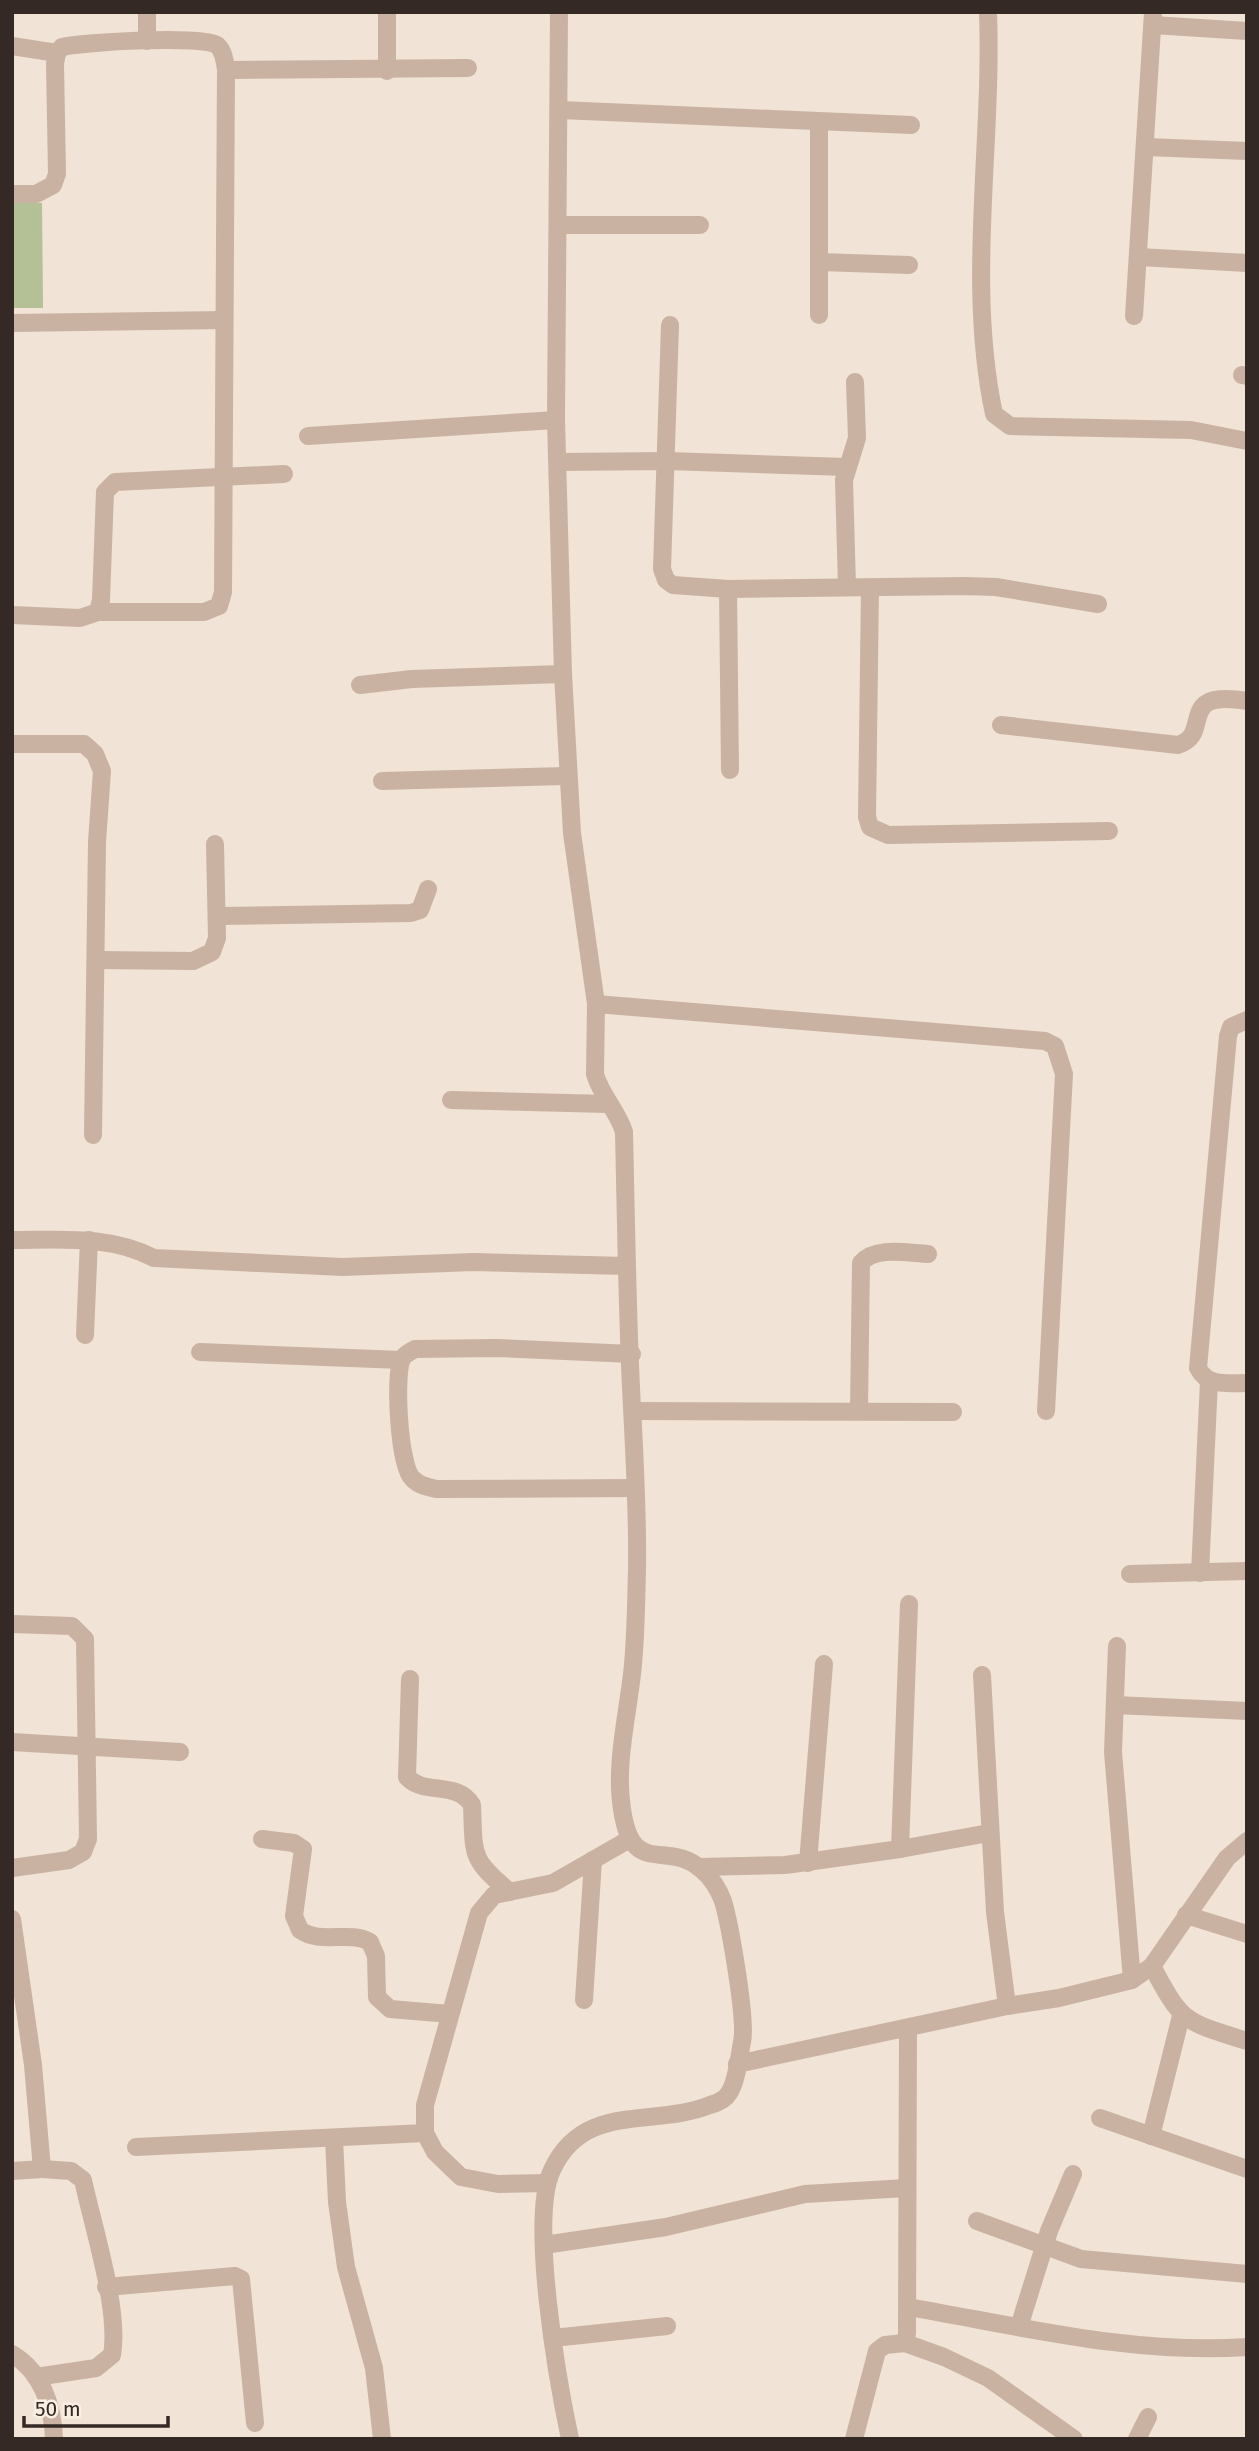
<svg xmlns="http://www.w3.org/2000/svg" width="1259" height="2451" font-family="'Fira Sans',sans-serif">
	<rect width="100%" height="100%" fill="#f1e3d6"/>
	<path fill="#b4c096" d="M12 203H42L43 308H12Z"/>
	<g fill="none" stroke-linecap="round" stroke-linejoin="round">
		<g stroke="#c9b2a2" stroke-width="18">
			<path d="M387 12V71"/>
			<path d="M559 12 556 420 563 674 572 833 596 1004 595 1074C601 1096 618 1111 624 1132 626 1217 627 1303 631 1388 634 1448 638 1509 637 1569 636 1604 636 1640 632 1674 627 1718 615 1766 622 1809 632 1880 668 1838 702 1870 711 1877 719 1890 723 1901 730 1925 747 2021 742 2042 739 2057 737 2081 729 2093 725 2100 717 2103 710 2105 653 2128 584 2101 552 2170 529 2219 558 2383 570 2439"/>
			<path d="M988 12C993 145 966 282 994 414L1010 426 1191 430 1247 441"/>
			<path d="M1153 25 1247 31"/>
			<path d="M147 41V12"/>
			<path d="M12 46 57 53"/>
			<path d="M226 70 468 68"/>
			<path d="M560 110 911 125"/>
			<path d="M1146 147 1247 151"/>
			<path d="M12 194H36L53 185 57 174 55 64 57 53 62 47C82 42 205 35 217 45 224 51 225 62 226 70L223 592 219 606 204 612H98"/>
			<path d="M559 225H700"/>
			<path d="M1139 257 1247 263"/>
			<path d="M820 262 909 265"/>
			<path d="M819 315V123"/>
			<path d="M1134 316 1153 12"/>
			<path d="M12 323 224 320"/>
			<path d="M670 325 662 569 666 580 673 585 728 589 964 586 996 587 1098 604"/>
			<path d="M1242 375 1247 376"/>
			<path d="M308 436 556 420"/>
			<path d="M558 462 668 461 846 467"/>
			<path d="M847 587 844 480 857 438 855 382"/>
			<path d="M870 588 867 817 870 827 888 835 1109 831"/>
			<path d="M728 589 730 770"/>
			<path d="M12 615 80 618 98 612 101 600 105 492 115 482 284 474"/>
			<path d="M360 685 412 679 563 674"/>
			<path d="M1001 725 1178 745C1214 734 1174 689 1247 701"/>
			<path d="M12 744H84L95 754 102 771 97 842 93 1135"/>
			<path d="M382 781 566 776"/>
			<path d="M217 916 411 913 420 910 428 889"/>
			<path d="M97 960 193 961 212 952 217 938 215 844"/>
			<path d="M596 1004 1045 1041 1055 1046 1064 1074 1046 1411"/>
			<path d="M1247 1020 1231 1027 1228 1036 1198 1368C1207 1387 1229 1383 1247 1383"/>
			<path d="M451 1100 608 1104"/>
			<path d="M12 1240C61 1240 110 1235 154 1258L342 1267 474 1262 626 1266"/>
			<path d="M85 1335 89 1240"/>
			<path d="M200 1352 401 1360"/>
			<path d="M632 1354 497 1348 415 1349C410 1352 405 1354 402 1359 394 1375 399 1465 412 1478 419 1486 428 1487 437 1489L635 1488"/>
			<path d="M859 1410 861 1263C875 1246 907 1253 928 1254"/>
			<path d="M633 1411 953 1412"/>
			<path d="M1200 1573 1209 1381"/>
			<path d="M1130 1574 1247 1571"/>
			<path d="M12 1624 72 1626 85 1639 88 1839 83 1852 69 1860 12 1868"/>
			<path d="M1117 1646 1113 1752 1132 1980"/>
			<path d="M982 1675 995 1912 1007 2006"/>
			<path d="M410 1679 407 1777C424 1796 457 1780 472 1805 474 1856 470 1859 510 1892"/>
			<path d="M1115 1705 1247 1711"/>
			<path d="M12 1742 180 1752"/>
			<path d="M262 1839 294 1843 303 1849 294 1916 300 1930C321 1945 349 1930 370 1942L376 1956 377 1997 390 2009 450 2014"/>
			<path d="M900 1849 989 1833"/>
			<path d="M808 1863 824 1664"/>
			<path d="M700 1867 785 1865 900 1849 909 1604"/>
			<path d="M1186 1915 1247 1934"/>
			<path d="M12 1919 33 2065 42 2169 12 2171"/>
			<path d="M1152 1966C1183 2025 1185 2021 1247 2041"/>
			<path d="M584 2000 593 1860"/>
			<path d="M737 2064 1007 2006 1059 1998 1132 1980 1152 1966 1227 1858 1247 1841"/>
			<path d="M1100 2118 1247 2169"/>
			<path d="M1151 2136 1181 2016"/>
			<path d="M334 2139 337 2202 346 2267 374 2368 382 2439"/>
			<path d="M136 2147 425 2133"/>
			<path d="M547 2183 498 2184 461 2177 435 2152 425 2133V2105L479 1913 494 1895 553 1883 628 1840"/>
			<path d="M977 2221 1081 2259 1247 2274"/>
			<path d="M544 2245 666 2227 805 2194 906 2188"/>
			<path d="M106 2287 235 2276 241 2279 255 2423"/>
			<path d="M908 2307C1019 2326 1133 2355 1247 2347"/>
			<path d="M1019 2327 1049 2231 1073 2174"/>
			<path d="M553 2338 667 2326"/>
			<path d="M905 2343 944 2357 988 2378 1074 2439"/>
			<path d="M12 2354C42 2372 53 2406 54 2439"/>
			<path d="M36 2377 96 2368 112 2355C120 2310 93 2227 83 2180L71 2171 42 2169"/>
			<path d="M854 2439 877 2351 885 2345 905 2343 907 2333 908 2030"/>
			<path d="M1137 2439 1148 2417"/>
		</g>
	</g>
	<rect width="1259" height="2451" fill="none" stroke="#342925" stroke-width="28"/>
	<path d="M24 2416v10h144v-10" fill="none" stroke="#342925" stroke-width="3.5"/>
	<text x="35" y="2416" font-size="21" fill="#342925" stroke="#f9eee2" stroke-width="5" paint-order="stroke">50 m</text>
</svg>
